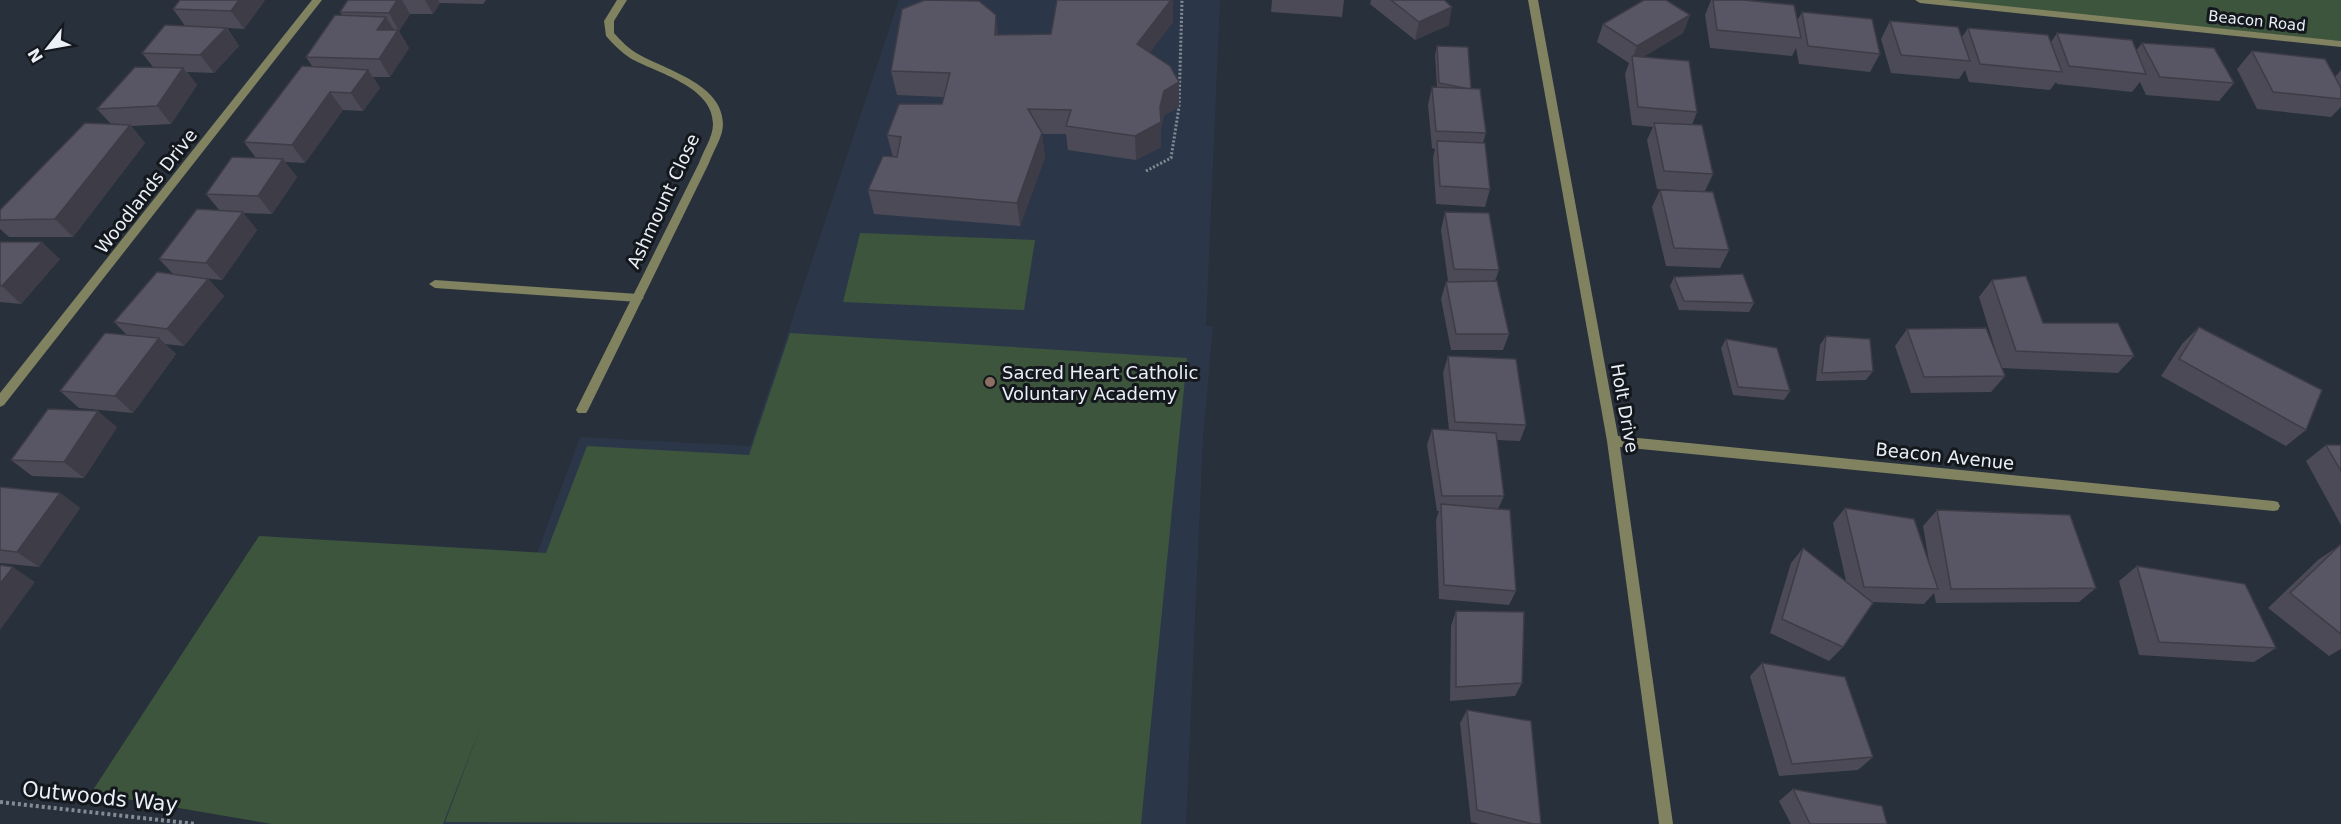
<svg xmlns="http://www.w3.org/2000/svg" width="2341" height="824" font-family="'DejaVu Sans',sans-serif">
	<rect width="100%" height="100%" fill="#27303b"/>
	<path fill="#2b3748" d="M899 0H1220L1206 326H1213L1203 438 1186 824H437L580 437 750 446Z"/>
	<g fill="#3d553d">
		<path d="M1920 0H2341V41Z"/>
		<path d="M860 233 1035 240 1024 310 843 302Z"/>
		<path d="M790 333 1187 358 1141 824 445 822 482 723 443 824H272L91 793 259 536 546 553 587 446 749 455Z"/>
	</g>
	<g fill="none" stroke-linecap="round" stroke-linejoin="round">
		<path stroke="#838b94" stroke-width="3" stroke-dasharray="2 2" stroke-linecap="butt" d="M1146 171 1171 158 1179 107 1182 0"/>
		<path stroke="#838b94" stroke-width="4" stroke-dasharray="3 3" stroke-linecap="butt" d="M0 802 196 824"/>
		<path fill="#808260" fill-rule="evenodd" d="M435 280 638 294 644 298 638 302 435 288 429 284Z"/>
		<g fill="#808260" fill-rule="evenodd">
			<path d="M312 0H322L4 405 0 407V393Z"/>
			<path d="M617 0H627L614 21V33C621 41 629 49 638 54 666 70 723 84 723 124 723 137 713 151 709 163L588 410 586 413H578L576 410 699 163C703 151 713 137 713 124 713 86 656 73 630 58 621 52 613 44 606 36L604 21Z"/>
			<path d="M1528 0H1538L1618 436 2274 501 2278 502 2280 506 2278 510 2274 511 1620 447 1673 824H1659L1607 441Z"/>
			<path d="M1915 0H1947L2341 41V47L1920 3Z"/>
		</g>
	</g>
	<g fill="#4c4a56">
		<path d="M265 0 244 29 227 28 239 46 214 73 187 72 197 85 171 124 131 126 145 143 73 237H9L0 229V210L111 124 97 109 153 67 142 53 185 26 173 9Z"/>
		<path d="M348 0H486L483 4 440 3 433 14H410L399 31 409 48 390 77H373L380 88 363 111 343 110 305 163 285 162 297 177 272 214 243 213 257 230 222 280 203 278 208 279 224 296 184 346 165 344 176 354 133 413 79 408 60 391 127 335 114 322 174 275 159 259 220 211 206 194 256 158 244 142 312 66 306 57 342 15 340 12Z"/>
		<path d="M1057 0H1173V22L1149 53 1179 107 1164 115 1161 129V147L1136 160 1068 150 1066 134H1042L1045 157 1020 226 874 214 868 190 893 157 887 135 942 104 943 97 897 95 891 71 999 35 1051 34Z"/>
		<path d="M1272 0H1344L1342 17 1271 12Z"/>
		<path d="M1371 0H1444L1449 25 1415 40 1370 4Z"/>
		<path d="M1711 0H1743L1797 21 1802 12 1880 54 1870 72 1799 64 1796 48 1792 56 1710 48 1705 15Z"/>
		<path d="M1690 15 1683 33 1643 57 1697 112 1692 125 1713 174 1705 191 1729 250 1720 268 1666 266 1652 207 1660 190 1694 191 1657 189 1647 140 1653 127 1632 125 1625 74 1629 63 1597 42 1603 24Z"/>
		<path d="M1890 21 1962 37 1968 28 2051 42 2057 33 2136 51 2142 43 2234 83 2219 101 2146 95 2140 82 2132 92 2057 84 2056 82 2050 90 1969 82 1965 70 1959 79 1891 73 1881 39Z"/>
		<path d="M1437 46 1471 89 1486 133 1483 143 1490 189 1485 207 1436 204 1433 158 1435 149 1432 148 1428 105 1432 87H1437L1435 55Z"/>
		<path d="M2252 51 2335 77 2341 70V107L2331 117 2257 109 2237 69Z"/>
		<path d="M1445 212 1499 270 1495 281 1509 334 1503 350H1451L1441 299 1446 282 1448 281 1441 230Z"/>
		<path d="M0 242 60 259 21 304 0 302Z"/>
		<path d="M1674 277 1754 303 1749 312 1679 310 1670 286Z"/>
		<path d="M1992 280 2043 323 2134 356 2118 373 2002 368 2005 376 1991 392 1911 393 1895 346 1907 329 1997 355 1979 297Z"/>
		<path d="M2199 327 2306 430 2286 446 2161 376 2182 344Z"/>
		<path d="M1826 336 1873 371 1866 380 1816 381 1820 345Z"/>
		<path d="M1726 339 1790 391 1784 400 1733 395 1721 348Z"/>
		<path d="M1448 356 1526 425 1520 441 1497 440 1504 496 1498 509 1516 591 1509 605 1439 599 1436 520 1439 511H1437L1427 445 1432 429 1449 430 1443 373Z"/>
		<path d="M117 427 84 478 32 476 11 460Z"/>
		<path d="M2326 445H2341V525L2306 461Z"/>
		<path d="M0 487 60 493 80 508 39 567 0 563Z"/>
		<path d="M1845 508 1929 562 1923 526 1937 510 2096 588 2079 602 1936 603 1934 593 1924 604 1873 602 1843 647 1829 661 1770 633 1791 563 1803 548 1846 581 1833 523Z"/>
		<path d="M2340 545 2341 649 2329 656 2268 608 2318 560Z"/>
		<path d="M2137 566 2276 648 2254 662 2139 655 2119 581Z"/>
		<path d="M1456 611 1522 683 1515 696 1450 701 1451 626Z"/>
		<path d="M1762 663 1873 757 1858 770 1779 776 1750 676Z"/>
		<path d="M1467 710 1541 824H1480L1471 822 1460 723Z"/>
		<path d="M1793 789 1887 824H1791L1779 801Z"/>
	</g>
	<g fill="#3e3c46">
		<path d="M239 0H265L244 29 231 11Z"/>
		<path d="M397 0H402L410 14 399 31 389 13Z"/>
		<path d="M425 0H438L440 3 433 14Z"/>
		<path d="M1171 0H1173V22L1137 69V44Z"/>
		<path d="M1452 7 1449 25 1415 40 1419 22Z"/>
		<path d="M996 15 999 40 995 35Z"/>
		<path d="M1690 15 1683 33 1633 63 1632 60 1637 46Z"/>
		<path d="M386 17 396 33 398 30 409 48 390 77 379 59 377 30Z"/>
		<path d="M226 28 239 46 214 73 200 55Z"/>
		<path d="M183 68 197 85 171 124 157 106Z"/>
		<path d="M368 70 380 88 363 111 351 93Z"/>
		<path d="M1179 82V107L1164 115 1161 129V147L1136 160 1135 136 1160 107 1164 91Z"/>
		<path d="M330 92 343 110 305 163 292 145Z"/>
		<path d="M130 125 145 143 73 237 55 219Z"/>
		<path d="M1042 133 1045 157 1020 226 1017 203Z"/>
		<path d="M283 159 297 177 272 214 258 196Z"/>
		<path d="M243 212 257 230 222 280 206 263Z"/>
		<path d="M42 242 60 259 21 304 2 286Z"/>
		<path d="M208 279 224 296 184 346 167 329Z"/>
		<path d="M159 338 176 354 133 413 115 396Z"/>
		<path d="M98 411 117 427 84 478 64 462Z"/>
		<path d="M60 493 80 508 39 567 17 552Z"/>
		<path d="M13 567 35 582 0 630V584Z"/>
	</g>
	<g fill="#585664" stroke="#3e3c46" stroke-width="1.5">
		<path d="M180 0H239L231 11 173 9Z"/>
		<path d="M348 0H397L389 13 340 12Z"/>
		<path d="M925 0 979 1 996 15 995 35 1051 34 1057 0H1171L1137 44 1170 66 1179 82 1164 91 1160 107 1161 122 1135 136 1066 126 1071 110 1028 109 1042 133 1017 203 868 190 883 156 897 157 901 137 887 135 899 104H942L950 73 891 71 902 9Z"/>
		<path d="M1391 0H1444L1452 7 1419 22Z"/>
		<path d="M1644 0H1666L1690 15 1637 46 1603 24Z"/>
		<path d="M1713 0H1743L1794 5 1801 38 1717 30Z"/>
		<path d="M1802 12 1872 19 1880 54 1808 46Z"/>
		<path d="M335 15 386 17 377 30H398L379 59 306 57Z"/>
		<path d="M1890 21 1958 27 1970 61 1901 55Z"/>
		<path d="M165 25 226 28 200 55 142 53Z"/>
		<path d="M1968 28 2048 35 2062 72 1980 64Z"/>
		<path d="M2057 33 2132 40 2146 74 2069 66Z"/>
		<path d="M2142 43 2214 48 2234 83 2160 77Z"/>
		<path d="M1437 46 1468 47 1471 89 1464 88 1439 83Z"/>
		<path d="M2252 51 2325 59 2341 88V99L2273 92Z"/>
		<path d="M1632 56 1689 61 1697 112 1638 107Z"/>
		<path d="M302 66 368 70 351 93 330 92 292 145 244 142Z"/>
		<path d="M135 67 183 68 157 106 97 109Z"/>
		<path d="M1432 87 1480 89 1486 133 1436 131Z"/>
		<path d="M85 123 130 125 55 219 0 220V210Z"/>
		<path d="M1654 123 1702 125 1713 174 1664 171Z"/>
		<path d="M1437 141 1485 143 1490 189 1440 186Z"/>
		<path d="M232 157 283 159 258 196 206 194Z"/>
		<path d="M1660 190 1713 192 1729 250 1674 248Z"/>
		<path d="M197 209 243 212 206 263 159 259Z"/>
		<path d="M1445 212 1489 213 1499 270 1454 269Z"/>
		<path d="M0 242H42L2 286H0Z"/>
		<path d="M157 272 208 279 167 329 114 322Z"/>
		<path d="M1743 274 1754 303 1684 301 1674 277Z"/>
		<path d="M2026 276 2043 323H2118L2134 356 2016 351 1992 280Z"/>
		<path d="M1497 281 1509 334H1456L1446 282Z"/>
		<path d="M2199 327 2322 390 2306 430 2179 359Z"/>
		<path d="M1986 328 2005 376 1924 377 1907 329Z"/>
		<path d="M105 333 159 338 115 396 60 391Z"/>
		<path d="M1826 336 1870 339 1873 371 1822 373Z"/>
		<path d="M1726 339 1777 348 1790 391 1738 387Z"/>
		<path d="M1448 356 1516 359 1526 425 1455 422Z"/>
		<path d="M48 409 98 411 64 462 11 460Z"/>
		<path d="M1432 429 1496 433 1504 496H1442Z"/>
		<path d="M2326 445H2341V471Z"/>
		<path d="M0 487 60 493 17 552 0 550Z"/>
		<path d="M1441 504 1510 510 1516 591 1444 585Z"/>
		<path d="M1845 508 1914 519 1938 589 1864 587Z"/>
		<path d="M1937 510 2070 515 2096 588 1951 589Z"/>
		<path d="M2340 545 2341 546V634L2290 593Z"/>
		<path d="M1803 548 1873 603 1843 647 1782 619Z"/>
		<path d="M0 565 13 567 0 584Z"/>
		<path d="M2137 566 2245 584 2276 648 2159 642Z"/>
		<path d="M1456 611 1524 612 1522 683 1456 687Z"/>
		<path d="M1762 663 1845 677 1873 757 1792 764Z"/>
		<path d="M1467 710 1531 721 1541 824H1533L1477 810Z"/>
		<path d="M1793 789 1882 806 1887 824H1810Z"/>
	</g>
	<circle fill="#8d6e63" stroke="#14181d" stroke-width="2" cx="990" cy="382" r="6"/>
	<g text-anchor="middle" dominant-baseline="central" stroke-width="6" stroke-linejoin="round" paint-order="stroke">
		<g font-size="15" fill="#eaf0f8" stroke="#14181d">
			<text transform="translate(2257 21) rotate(6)">Beacon Road</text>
		</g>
		<g font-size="18" fill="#eaf0f8" stroke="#14181d">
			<text transform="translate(146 191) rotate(-52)">Woodlands Drive</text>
			<text transform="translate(663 201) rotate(-65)">Ashmount Close</text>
			<text transform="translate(1625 408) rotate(80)">Holt Drive</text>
			<text transform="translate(1945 456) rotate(6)">Beacon Avenue</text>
		</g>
		<g font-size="18" fill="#eaf0f8" stroke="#14181d" text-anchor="start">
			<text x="1002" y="372">Sacred Heart Catholic<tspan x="1002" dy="21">Voluntary Academy</tspan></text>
		</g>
		<g font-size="21" fill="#eaf0f8" stroke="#14181d">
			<text transform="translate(100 797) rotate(6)">Outwoods Way</text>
		</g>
	</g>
	<g transform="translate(48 48) rotate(239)" stroke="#14181d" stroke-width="4.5" paint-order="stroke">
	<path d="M0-4.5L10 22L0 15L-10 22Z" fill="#eaf0f8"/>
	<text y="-9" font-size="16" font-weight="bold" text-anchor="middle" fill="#eaf0f8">N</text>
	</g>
</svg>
